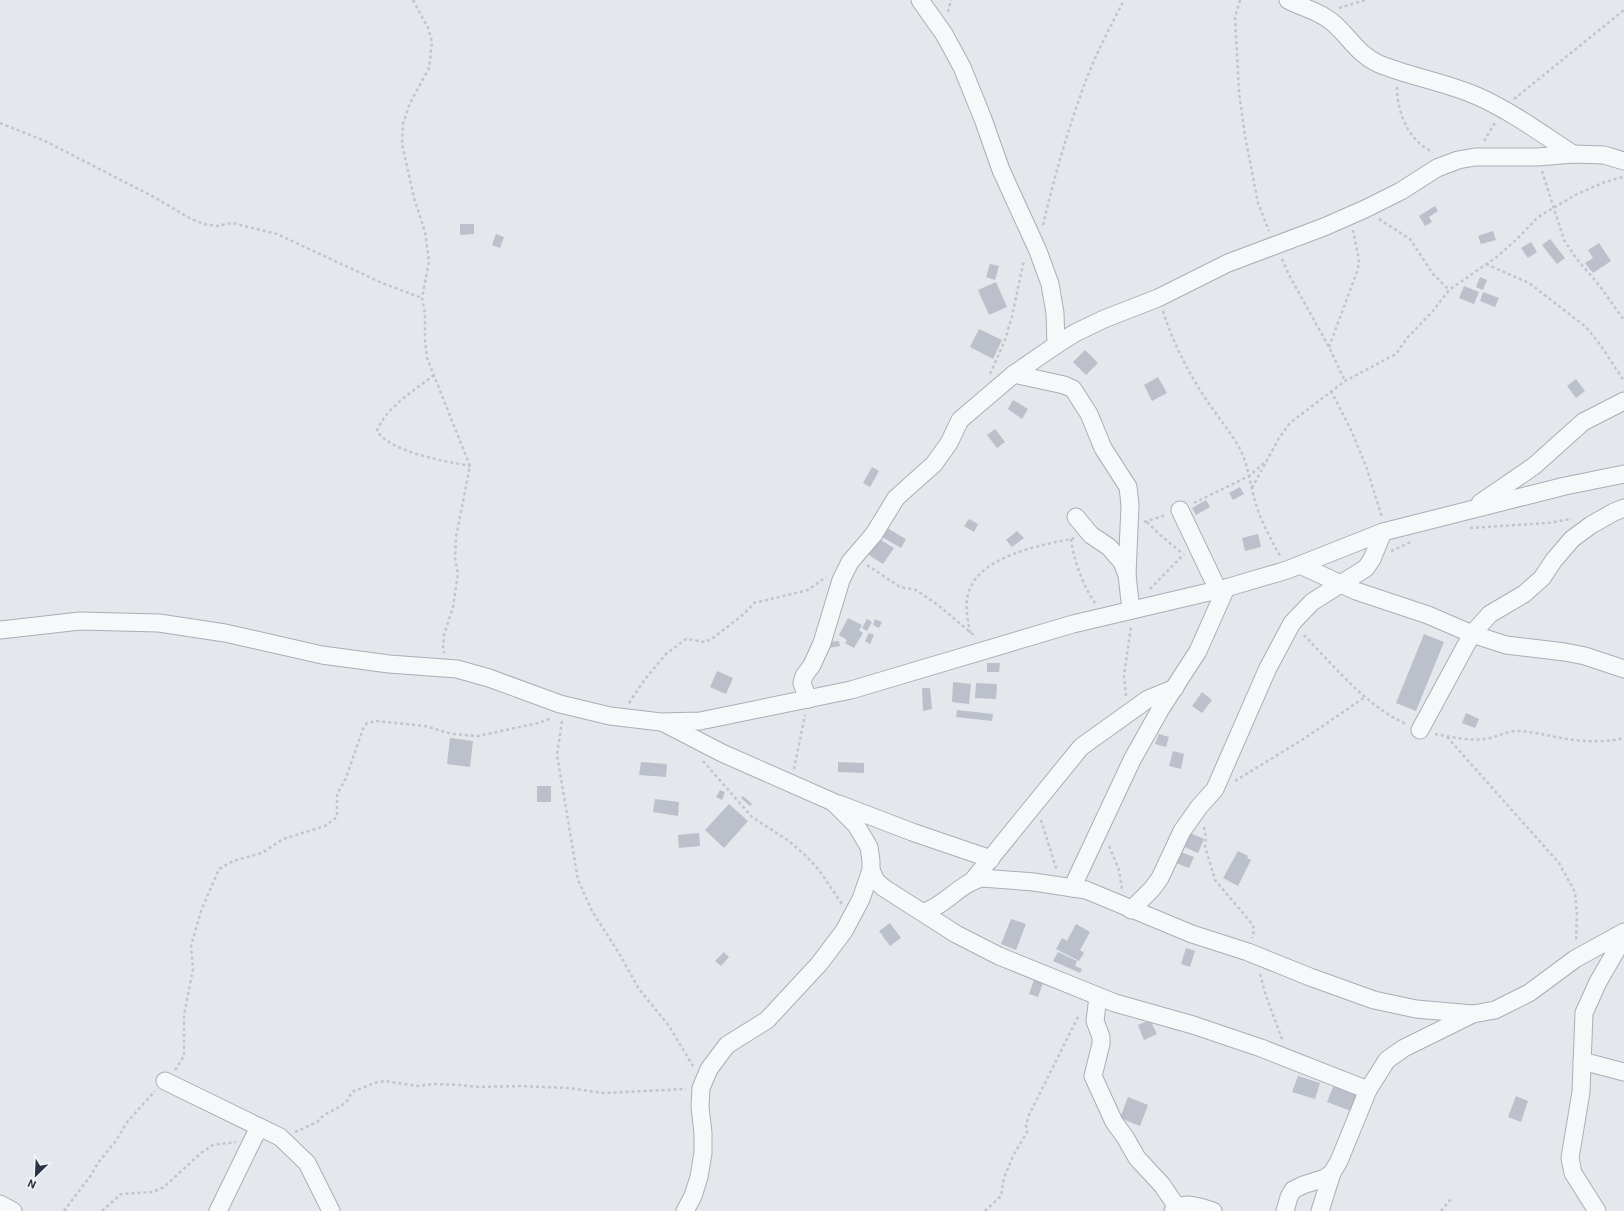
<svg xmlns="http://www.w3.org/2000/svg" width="1624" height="1211" font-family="Roboto,sans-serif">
	<rect width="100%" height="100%" fill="#e4e7ec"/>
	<g fill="#bbc0ca">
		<path d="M1435 206 1438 211 1429 217 1432 222 1425 226 1419 216Z"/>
		<path d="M460 224H474V234L460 235Z"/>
		<path d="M1493 231 1496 240 1481 244 1478 236Z"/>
		<path d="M496 234 504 237 500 248 492 245Z"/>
		<path d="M1550 239 1565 258 1557 264 1542 245Z"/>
		<path d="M1531 242 1537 252 1528 258 1521 248Z"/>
		<path d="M1599 243 1611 261 1593 273 1585 263 1593 258 1588 250Z"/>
		<path d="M990 264 999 266 995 280 986 277Z"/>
		<path d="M1480 277 1487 280 1483 290 1476 287Z"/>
		<path d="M996 282 1007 307 989 315 978 290Z"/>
		<path d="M1464 286 1479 292 1474 304 1459 298Z"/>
		<path d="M1483 292 1499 298 1495 307 1480 301Z"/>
		<path d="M979 329 1002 340 993 359 970 347Z"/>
		<path d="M1085 350 1098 363 1086 375 1073 362Z"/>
		<path d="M1158 377 1167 393 1152 401 1144 385Z"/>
		<path d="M1576 379 1585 391 1576 398 1567 386Z"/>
		<path d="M1013 400 1028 409 1022 419 1008 409Z"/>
		<path d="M995 429 1005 442 997 448 987 435Z"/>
		<path d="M872 467 879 471 870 487 863 483Z"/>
		<path d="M1240 487 1244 494 1233 500 1229 493Z"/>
		<path d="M1206 500 1210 507 1196 515 1192 508Z"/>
		<path d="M969 519 978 524 974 532 964 526Z"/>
		<path d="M887 528 906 539 901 548 882 537Z"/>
		<path d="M1017 531 1024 538 1012 547 1006 540Z"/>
		<path d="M1258 534 1261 547 1245 551 1242 538Z"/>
		<path d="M879 539 894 548 883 564 869 555Z"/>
		<path d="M848 618 862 625 859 630 863 633 854 648 845 643 847 640 839 635Z"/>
		<path d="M867 619 872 622 867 631 862 628Z"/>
		<path d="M875 619 882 622 879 628 873 625Z"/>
		<path d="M869 633 874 635 870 644 865 641Z"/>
		<path d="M1424 634 1444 642 1416 711 1396 703Z"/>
		<path d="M839 641 840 646 828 648 827 642Z"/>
		<path d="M987 663H1000L999 672H987Z"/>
		<path d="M717 671 733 678 726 694 710 687Z"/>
		<path d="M953 682 971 684 969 704 952 702Z"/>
		<path d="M976 683 997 684 996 699 975 698Z"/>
		<path d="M922 688H930L932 709 923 711Z"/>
		<path d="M1202 692 1212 700 1202 713 1192 706Z"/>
		<path d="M957 710 993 714 992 721 956 717Z"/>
		<path d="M1466 713 1479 719 1475 728 1462 723Z"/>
		<path d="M1159 734 1169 737 1166 747 1155 744Z"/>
		<path d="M450 738 473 741 470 767 447 764Z"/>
		<path d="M1173 751 1184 754 1181 769 1169 766Z"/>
		<path d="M641 762 667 764 666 777 639 775Z"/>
		<path d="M838 762 864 763V773L838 772Z"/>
		<rect x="537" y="786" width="14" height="16"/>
		<path d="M720 790 725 792 722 800 716 797Z"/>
		<path d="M743 796 752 804 750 806 741 798Z"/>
		<path d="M655 799 679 802 678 816 653 812Z"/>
		<path d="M729 804 748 821 724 848 705 830Z"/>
		<path d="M1186 831 1204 839 1198 853 1180 845Z"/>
		<path d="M699 833 700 846 679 848 678 835Z"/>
		<path d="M1176 850 1194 857 1189 868 1171 861Z"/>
		<path d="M1238 851 1248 856 1247 858 1251 860 1238 886 1223 878Z"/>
		<path d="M1011 919 1026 924 1016 950 1001 944Z"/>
		<path d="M890 923 901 938 890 946 879 931Z"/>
		<path d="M1076 924 1090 932 1080 950 1084 953 1079 961 1056 949 1062 938 1067 941Z"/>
		<path d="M1186 948 1195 951 1190 967 1181 964Z"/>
		<path d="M724 952 729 957 721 966 715 961Z"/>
		<path d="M1058 952 1077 961 1075 966 1082 969 1080 973 1053 961Z"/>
		<path d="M1035 977 1044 980 1038 997 1029 994Z"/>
		<path d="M1150 1020 1157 1034 1144 1040 1138 1025Z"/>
		<path d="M1298 1076 1320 1083 1315 1099 1292 1092Z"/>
		<path d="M1335 1082 1359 1091 1351 1111 1327 1102Z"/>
		<path d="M1516 1096 1528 1101 1521 1122 1508 1117Z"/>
		<path d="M1128 1097 1148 1105 1140 1126 1120 1118Z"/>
	</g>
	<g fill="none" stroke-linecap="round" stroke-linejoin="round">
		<defs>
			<g id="minor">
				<path d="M920 0 944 34 962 67 983 119 1001 170 1038 251 1050 284 1055 313 1056 345"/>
				<path d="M1288 0C1303 8 1319 11 1332 22 1348 35 1358 55 1379 64 1411 77 1445 82 1477 96 1511 111 1542 134 1573 154"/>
				<path d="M1014 374 1064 385 1073 389 1089 414 1103 448 1128 487 1130 505 1127 575 1131 610"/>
				<path d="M1480 503 1534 466 1583 422 1624 401"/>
				<path d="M1180 510 1218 590"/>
				<path d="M1076 517 1091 535 1109 547 1115 554 1122 562 1127 575"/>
				<path d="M1300 565 1356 591 1428 615 1472 634 1506 645 1565 652 1585 656 1624 669"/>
				<path d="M0 630 80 621 159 623 225 633 322 655 389 664 457 669 489 678 560 704 610 716 661 722 700 721 851 690 1073 624 1226 588 1287 570 1383 532 1565 486 1624 474"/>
				<path d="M808 699 802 683 804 676 812 665 822 643 841 580 850 562 874 534 896 498 934 464 949 443 960 420 1014 374 1056 345 1075 333 1104 319 1158 298 1228 263 1324 227 1365 209 1401 191 1437 168 1458 160 1475 157H1538L1573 154 1604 155 1624 161"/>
				<path d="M664 723 722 753 833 802 856 825 869 847 871 861V870L861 899 844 931 819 964 767 1020 727 1045 709 1069 701 1088 700 1107 703 1133V1153L699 1177 693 1196 685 1211"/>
				<path d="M1420 730 1472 634 1490 614 1524 594 1542 578 1554 560 1572 539 1591 525 1614 512 1624 508"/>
				<path d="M839 804 912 832 991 859"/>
				<path d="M871 870 876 881 884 888 956 934 999 956 1115 1003 1193 1025 1261 1048 1368 1090"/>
				<path d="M973 880 1081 747 1148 699 1175 688"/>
				<path d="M1072 888 1132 760 1160 710 1198 651 1226 588"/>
				<path d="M1131 910 1152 889 1160 878 1182 831 1199 807 1215 789 1268 668 1292 623 1312 602 1366 568 1372 559 1383 532"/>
				<path d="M924 912C946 905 960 883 982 878L1034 882 1086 890 1192 934 1248 952 1310 977 1374 1000 1416 1009 1473 1014 1495 1010 1529 993 1575 959 1624 932"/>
				<path d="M1098 997 1095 1021 1101 1037V1044L1093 1076 1114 1122 1125 1137 1137 1158 1162 1185 1177 1207"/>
				<path d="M1582 1061 1624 1072"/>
				<path d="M165 1081 280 1137 307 1163 331 1211"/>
				<path d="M0 1204 13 1211"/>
				<path d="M218 1211 259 1127"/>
				<path d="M1173 1211C1185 1200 1200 1207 1213 1211"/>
				<path d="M1285 1211 1289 1197 1293 1190 1303 1185 1325 1178 1332 1173 1339 1161 1368 1090 1387 1060 1404 1048 1473 1014"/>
				<path d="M1320 1211 1332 1173"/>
				<path d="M1597 1211 1573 1173 1570 1158 1581 1092 1584 1013 1598 982 1624 937"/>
			</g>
		</defs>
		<use href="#minor" stroke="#a9aeb7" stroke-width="19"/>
		<g stroke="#c2c5cb" stroke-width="2.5" stroke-dasharray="3 3" stroke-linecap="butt">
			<path d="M413 0 428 28 432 42 429 68 410 103 403 124 402 144 414 198 425 232 429 261 422 298 425 314V340L427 358 470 466 456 537 455 559 458 574 453 607 444 635 443 647 444 653"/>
			<path d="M1240 0 1235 17 1239 92 1245 136 1258 203 1269 231"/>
			<path d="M1339 8 1365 0"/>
			<path d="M948 12 951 0"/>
			<path d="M1397 87C1397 112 1408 141 1433 152"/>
			<path d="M1514 99 1624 10"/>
			<path d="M0 123 45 141 154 197 191 219 204 224 217 226 232 223 277 234 382 283 422 298"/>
			<path d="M1484 141 1496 121"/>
			<path d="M1542 171 1564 240 1576 258 1599 285 1624 320"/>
			<path d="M1379 219 1410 239 1433 274 1449 290"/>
			<path d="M1043 225C1053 182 1065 139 1080 97 1091 63 1108 31 1124 0"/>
			<path d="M1282 259 1289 275 1329 347 1345 381"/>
			<path d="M1486 264 1529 283 1586 327 1601 346 1624 381"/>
			<path d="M1163 311C1172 340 1186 368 1202 393 1214 413 1230 430 1241 451 1249 468 1250 486 1256 504 1261 522 1271 539 1280 556"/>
			<path d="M1329 347 1358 269 1359 260 1353 230"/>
			<path d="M990 374 1005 340 1012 316 1024 260"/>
			<path d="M434 375C415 390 385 408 377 431 392 453 445 461 470 466"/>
			<path d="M1331 391 1351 430 1366 466 1382 517"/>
			<path d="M1252 488 1279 438 1290 423 1345 381 1396 354 1407 338 1433 311 1449 290 1498 256 1517 239 1538 217 1577 194 1605 182 1623 177"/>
			<path d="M1194 503 1249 476 1264 463"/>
			<path d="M1144 522 1166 515"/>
			<path d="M1147 522 1159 534 1182 553"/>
			<path d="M1470 528 1547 523 1572 519"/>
			<path d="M1071 539C1073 558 1084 589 1096 604"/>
			<path d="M1391 551 1411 542"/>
			<path d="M867 565 900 587 916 590 938 605 976 637"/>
			<path d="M1150 589 1184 554"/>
			<path d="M970 633C968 619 964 605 969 591 981 555 1043 545 1075 538"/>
			<path d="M1304 635C1334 666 1366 706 1406 724"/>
			<path d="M1126 696 1124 675 1131 626"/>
			<path d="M629 703 645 679 666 654 686 639 705 642 713 638 744 614 754 603 808 590 826 577"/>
			<path d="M562 721 557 755 578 880 592 911 620 955 639 989 669 1026 693 1066"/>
			<path d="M1435 734C1451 737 1469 741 1484 739 1496 738 1506 731 1517 731 1529 731 1540 734 1551 736 1575 741 1599 744 1624 738"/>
			<path d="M1447 737 1559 863 1575 892 1577 915 1576 941"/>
			<path d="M703 761 752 817 789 841 806 856 819 870 842 904"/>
			<path d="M794 769 805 715"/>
			<path d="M1235 781 1305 738 1365 697"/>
			<path d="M1041 820 1057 871"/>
			<path d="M1204 827 1206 837 1205 846 1215 880 1253 925 1254 930 1252 938"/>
			<path d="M1109 846 1119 870 1122 889"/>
			<path d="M1260 974 1266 996 1282 1039"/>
			<path d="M175 1070 184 1056V1015L193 969 191 946 201 911 219 869 233 861 262 853 283 839 325 826 337 817V794L346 778 363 729 367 723 376 721 425 726 452 734 478 736 538 723 552 718"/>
			<path d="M295 1132 317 1122 324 1115 341 1106 347 1101 352 1092 374 1083 385 1081 417 1086 434 1084 460 1085 477 1087 521 1086 568 1088 604 1093 686 1089"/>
			<path d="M64 1211 91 1175 98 1163 115 1142 128 1121 155 1091"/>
			<path d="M102 1211 121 1194 153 1192 164 1187 201 1153 213 1145 236 1142"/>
			<path d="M985 1211 1001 1196 1004 1178 1013 1156 1027 1132 1026 1125 1029 1115 1079 1015"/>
			<path d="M1441 1211 1451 1199"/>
		</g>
		<use href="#minor" stroke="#f7f8fa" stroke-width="17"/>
	</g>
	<g transform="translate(36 1175) rotate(204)" stroke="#f4f6f9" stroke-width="3" paint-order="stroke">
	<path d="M0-3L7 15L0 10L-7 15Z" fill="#2b3445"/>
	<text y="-6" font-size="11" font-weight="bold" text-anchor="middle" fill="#2b3445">N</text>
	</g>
</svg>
